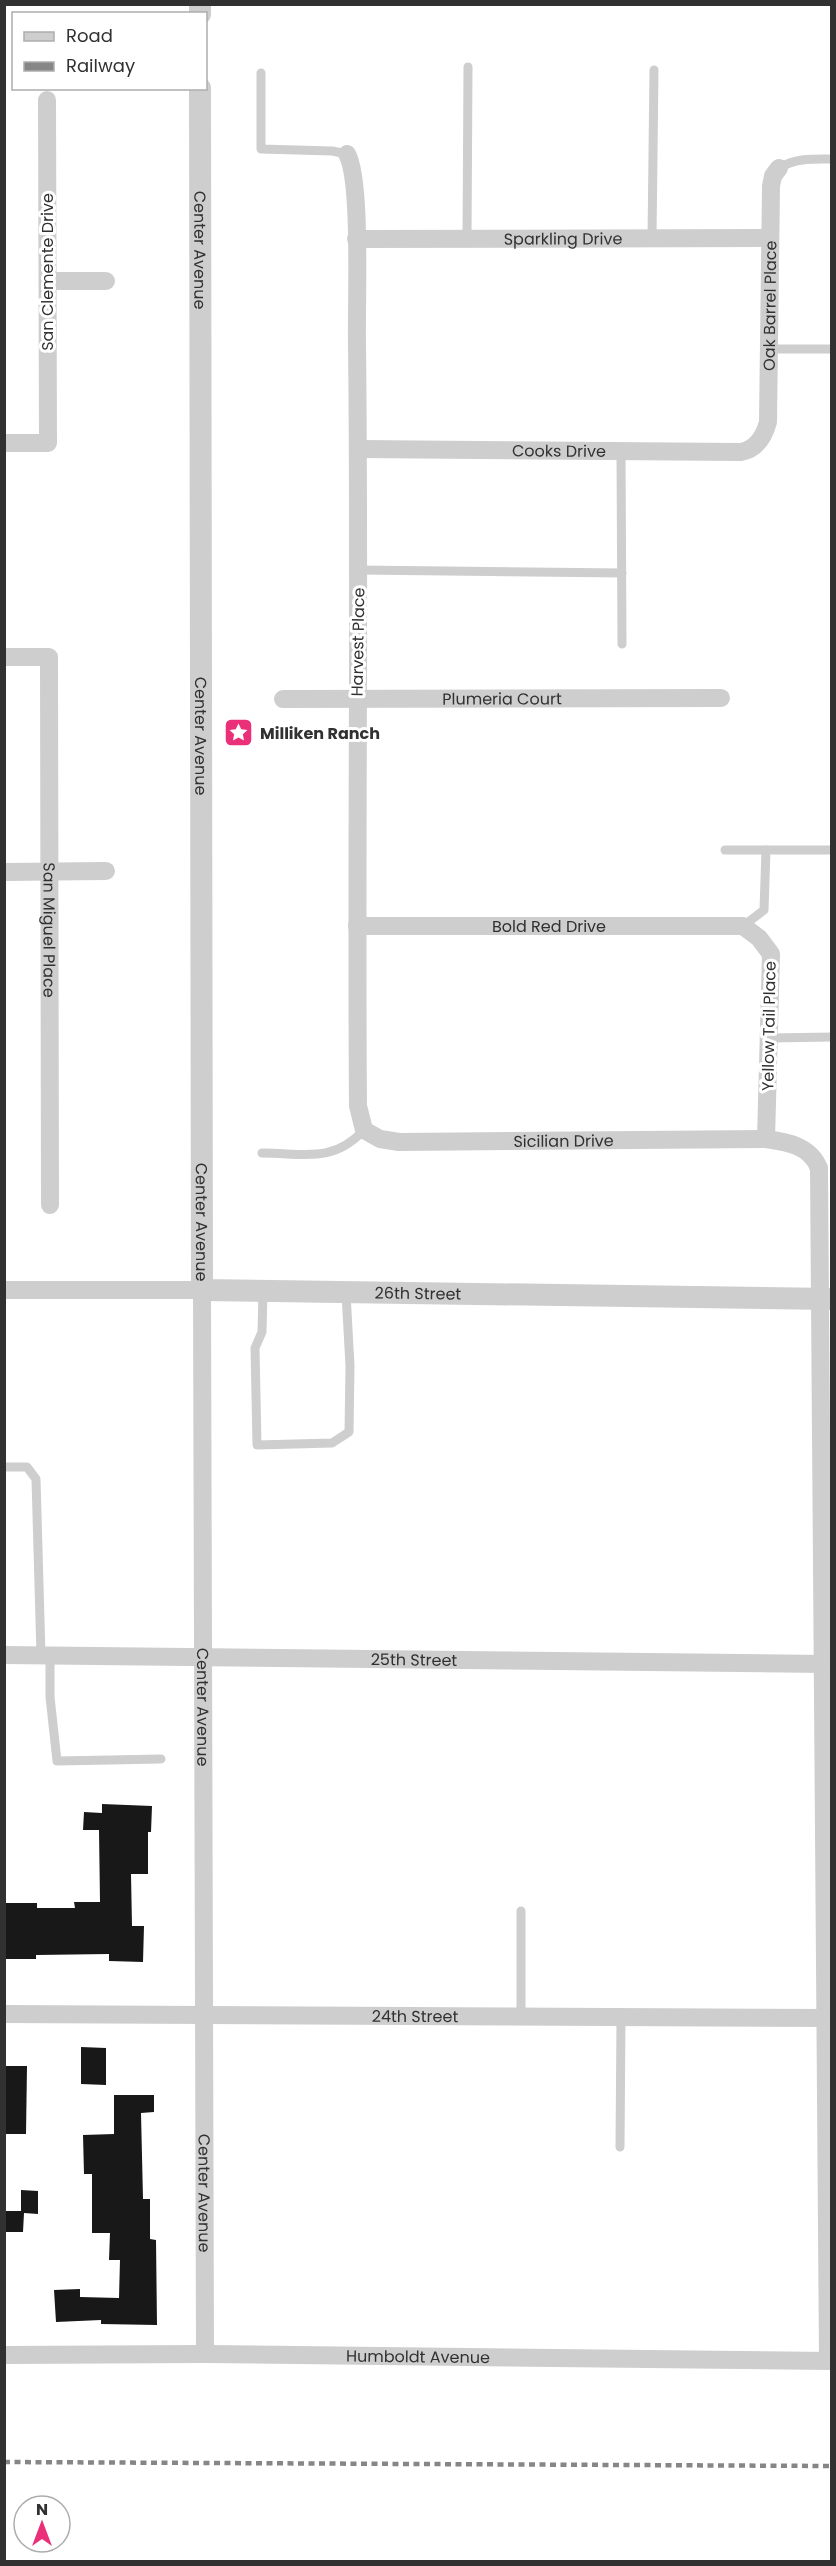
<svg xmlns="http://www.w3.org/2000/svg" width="836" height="2566" font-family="Poppins,sans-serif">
	<rect width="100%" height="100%" fill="#fff"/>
	<g fill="#181818">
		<path d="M102 1804 152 1806 151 1832H148V1874H131L132 1926H144L143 1962 109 1961V1954L36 1955V1959H4V1903H37V1908H75L74 1902H100L99 1830H83L84 1812 102 1813Z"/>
		<path d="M81 2047 106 2048V2085L81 2084Z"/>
		<path d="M4 2066H27L26 2134H4Z"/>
		<path d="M114 2095H154V2112L141 2113 143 2199H150V2239L156 2240 157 2325 101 2324V2320L56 2322 54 2290 80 2289V2297L119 2298 120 2260H109L110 2233H92V2174H84L83 2135 114 2134Z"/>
		<path d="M21 2190 38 2191V2214L24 2213 23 2232H4V2211H21Z"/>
	</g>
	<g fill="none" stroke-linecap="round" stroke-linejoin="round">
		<g stroke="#cecece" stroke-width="9">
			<path d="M261 73V149L332 151 347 154"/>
			<path d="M779 168C796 158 812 159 832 159"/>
			<path d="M652 238 654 70"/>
			<path d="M467 239 468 67"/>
			<path d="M770 349H832"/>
			<path d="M621 451 622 644"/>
			<path d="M359 570 622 573"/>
			<path d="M725 850H832"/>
			<path d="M743 926 764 910 766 850"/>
			<path d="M770 1038 832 1037"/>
			<path d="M262 1153C304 1153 332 1164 364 1130"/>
			<path d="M263 1291 262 1332 255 1348 257 1445 332 1443 349 1432 350 1366 346 1293"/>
			<path d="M4 1467H27L36 1479 41 1655"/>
			<path d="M50 1655V1697L57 1761 161 1759"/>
			<path d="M521 1911V2017"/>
			<path d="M620 2147 621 2017"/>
		</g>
		<g stroke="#cecece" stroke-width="18">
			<path id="s1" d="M347 154C362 180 356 308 357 344 360 598 356 852 358 1106L364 1130 380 1139 399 1142 766 1139C788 1142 810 1146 819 1168L828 2361"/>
			<path id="s2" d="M356 239 770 238"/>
			<path d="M48 281H106"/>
			<path d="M4 443H48L47 100"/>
			<path id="s3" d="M358 449 741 452C756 449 764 437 768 422L771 186 773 176 779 168"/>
			<path id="s4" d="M4 657H49L50 1205"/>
			<path id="s5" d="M283 699 721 698"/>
			<path d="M4 872 106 871"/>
			<path id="s6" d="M357 926H743L759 938 771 954 766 1139"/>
			<path id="s7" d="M4 1290H202L205 2354"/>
			<path id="s8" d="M4 1655 824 1664"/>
			<path id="s9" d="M4 2014 827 2018"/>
			<path id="s10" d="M4 2355 205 2354 832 2361"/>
		</g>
		<g stroke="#cecece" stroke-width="22">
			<path d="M200 4V14"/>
			<path id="s11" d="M200 88 202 1290 832 1299"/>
		</g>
		<path stroke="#868686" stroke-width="4.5" stroke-dasharray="6 4.5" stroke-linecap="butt" d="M4 2462 832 2466"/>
	</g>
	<defs>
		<symbol id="sight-square" viewBox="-11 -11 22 22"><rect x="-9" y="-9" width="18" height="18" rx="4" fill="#ea3079" stroke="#fff"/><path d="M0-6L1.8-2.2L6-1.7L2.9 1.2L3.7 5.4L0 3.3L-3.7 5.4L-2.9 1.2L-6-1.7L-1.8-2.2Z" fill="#fff"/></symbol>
	</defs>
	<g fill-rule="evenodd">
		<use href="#sight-square" x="222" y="716" width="33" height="33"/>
	</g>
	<g text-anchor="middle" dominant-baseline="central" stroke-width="6" stroke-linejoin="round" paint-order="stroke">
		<g font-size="16" fill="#313131" stroke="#fff">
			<text stroke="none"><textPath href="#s2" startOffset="207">Sparkling Drive</textPath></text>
			<text stroke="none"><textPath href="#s11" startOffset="162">Center Avenue</textPath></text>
			<text transform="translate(47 272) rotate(-90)">San Clemente Drive</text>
			<text stroke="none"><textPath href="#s3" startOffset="542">Oak Barrel Place</textPath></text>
			<text stroke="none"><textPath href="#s3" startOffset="201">Cooks Drive</textPath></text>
			<text transform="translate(358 642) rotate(-89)">Harvest Place</text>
			<text stroke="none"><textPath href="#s5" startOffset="219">Plumeria Court</textPath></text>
			<text stroke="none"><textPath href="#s11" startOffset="648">Center Avenue</textPath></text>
			<text stroke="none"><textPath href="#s6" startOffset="192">Bold Red Drive</textPath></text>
			<text stroke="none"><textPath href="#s4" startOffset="318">San Miguel Place</textPath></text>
			<text transform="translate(769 1026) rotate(-89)">Yellow Tail Place</text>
			<text stroke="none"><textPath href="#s1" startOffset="1180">Sicilian Drive</textPath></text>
			<text stroke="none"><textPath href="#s11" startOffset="1134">Center Avenue</textPath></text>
			<text stroke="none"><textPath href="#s11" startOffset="1418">26th Street</textPath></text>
			<text stroke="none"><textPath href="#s8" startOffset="410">25th Street</textPath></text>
			<text stroke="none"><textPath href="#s7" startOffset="615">Center Avenue</textPath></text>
			<text stroke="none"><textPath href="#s9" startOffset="411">24th Street</textPath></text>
			<text stroke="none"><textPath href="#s7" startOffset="1101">Center Avenue</textPath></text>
			<text stroke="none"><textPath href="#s10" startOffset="414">Humboldt Avenue</textPath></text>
		</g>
		<g font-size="16" font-weight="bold" fill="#313131" stroke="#fff" text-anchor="start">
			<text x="260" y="733">Milliken Ranch</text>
		</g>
	</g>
	<rect width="836" height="2566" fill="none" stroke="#313131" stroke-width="12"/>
	<rect x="12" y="12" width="195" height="78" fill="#ffffff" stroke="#adadad" stroke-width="1.5"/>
	<rect x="24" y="32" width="30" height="9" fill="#cecece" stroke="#adadad" stroke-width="1.5"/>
	<text x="66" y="42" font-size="18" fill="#313131">Road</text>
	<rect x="24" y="62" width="30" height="9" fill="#868686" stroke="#adadad" stroke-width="1.5"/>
	<text x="66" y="72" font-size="18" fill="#313131">Railway</text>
	<g transform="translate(42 2524)"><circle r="28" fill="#ffffff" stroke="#adadad" stroke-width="1.5"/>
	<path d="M0-4.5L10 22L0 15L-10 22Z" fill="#ea3079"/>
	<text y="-9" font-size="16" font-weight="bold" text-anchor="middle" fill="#313131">N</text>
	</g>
</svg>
